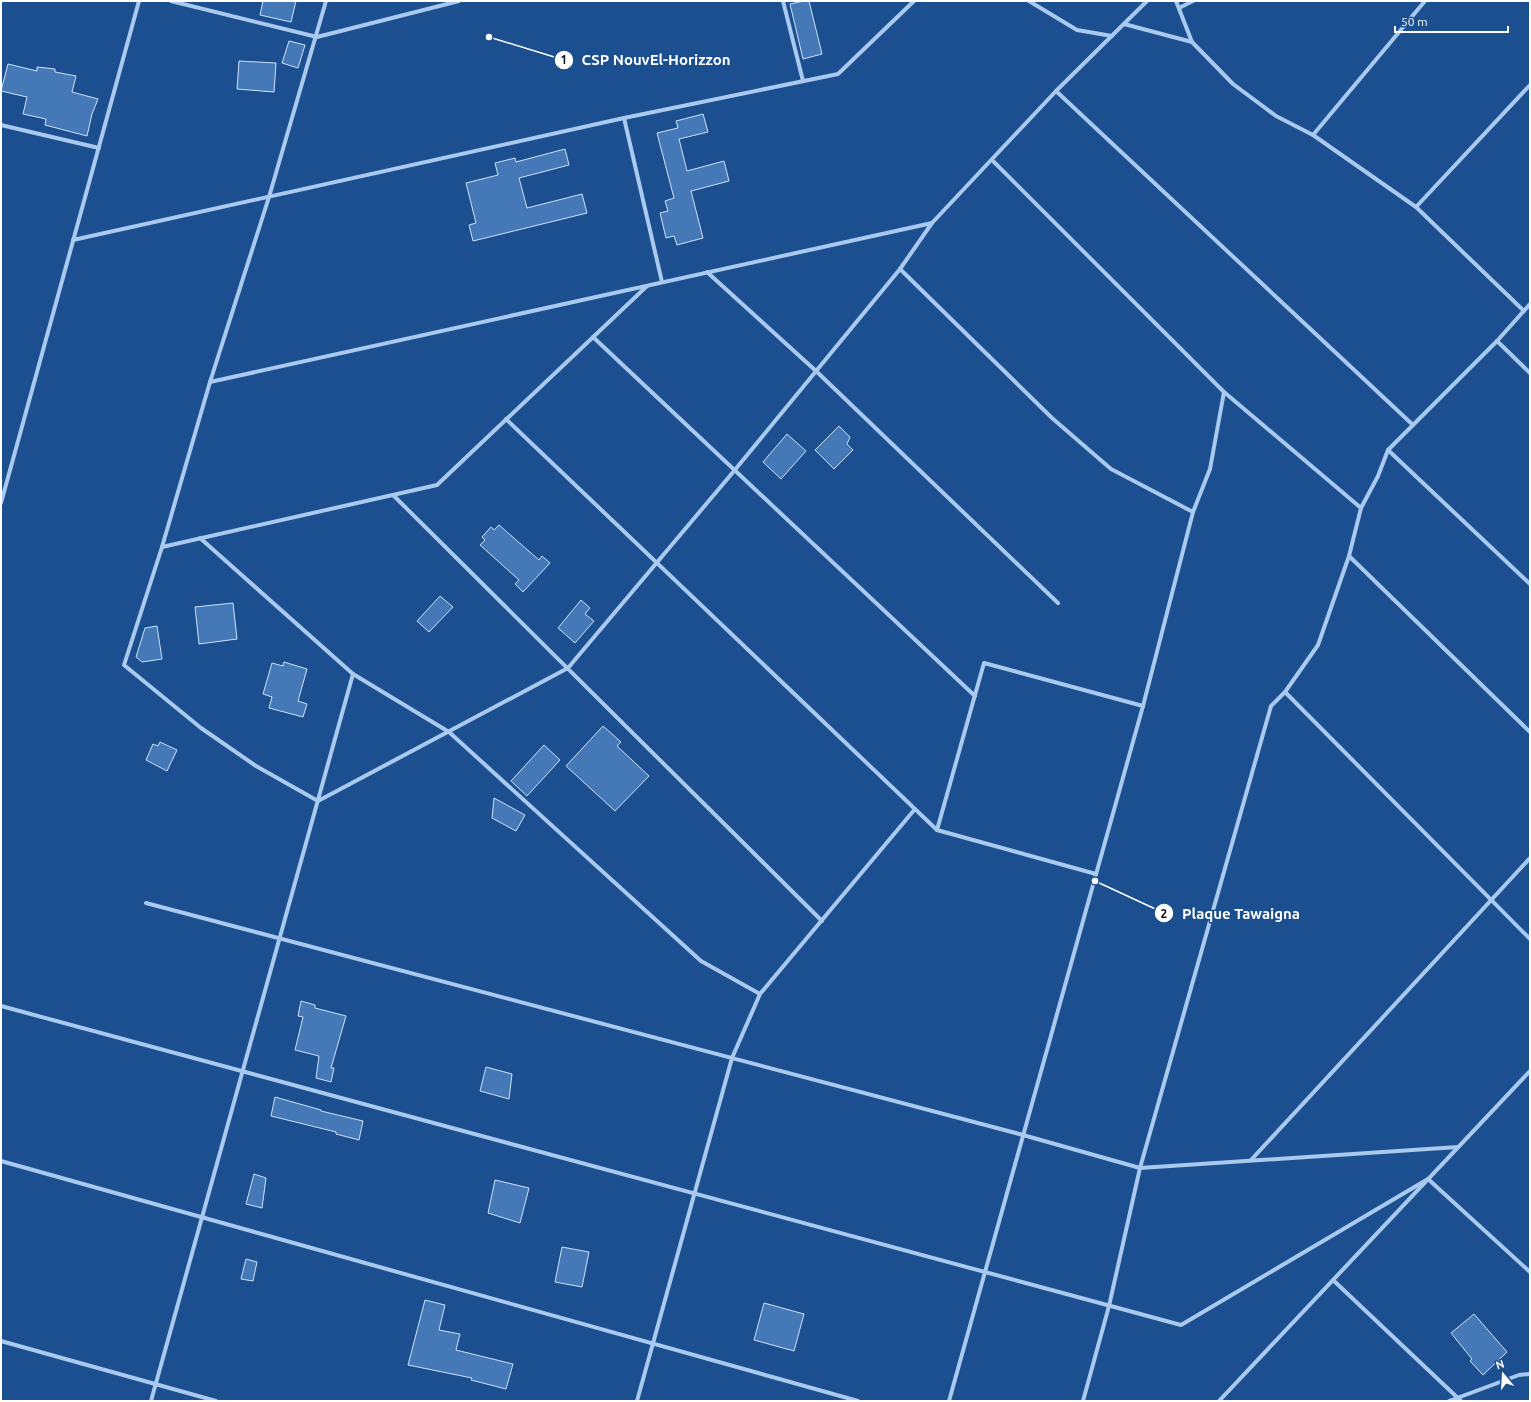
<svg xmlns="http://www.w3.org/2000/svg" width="1531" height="1402" font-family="Ubuntu,sans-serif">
	<rect width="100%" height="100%" fill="#1b4f8f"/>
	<g fill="#4478b7" stroke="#cfe3fa">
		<path d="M263 1H296L291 22 260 15Z"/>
		<path d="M804 1H809L822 54 803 59 790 4Z"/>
		<path d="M289 41 305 45 298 68 282 63Z"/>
		<path d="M239 61 276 63 274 92 237 89Z"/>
		<path d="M8 64 37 71V67L55 69V72L76 76 72 92 98 99 92 114 87 136 45 125 46 119 23 114 27 97 1 91Z"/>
		<path d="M703 114 708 132 679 139 687 171 724 161 729 181 691 191 703 238 677 245 674 236 666 238 660 213 668 211 665 201 674 198 657 133 678 128 676 121Z"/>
		<path d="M565 149 569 165 519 178 527 208 582 194 587 213 473 241 469 225 476 223 466 183 498 175 495 163 515 158 516 162Z"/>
		<path d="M839 426 850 437 847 444 853 450 834 469 815 450Z"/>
		<path d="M787 434 806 451 781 479 763 462Z"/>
		<path d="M499 525 539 560 542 556 550 563 523 592 515 584 519 580 480 545 485 540 482 537 491 527 494 530Z"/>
		<path d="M440 596 453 607 429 632 417 621Z"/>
		<path d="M581 600 590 608 585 614 594 621 575 643 558 628Z"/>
		<path d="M233 603 237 639 199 644 195 607Z"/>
		<path d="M157 626 162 659 142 662 136 657 145 628Z"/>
		<path d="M284 662 307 669 298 701 307 704 303 717 269 708 272 697 263 694 272 663 283 666Z"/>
		<path d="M603 726 621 742 617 746 649 776 615 811 566 766Z"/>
		<path d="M160 742 177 750 167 771 146 760 153 744 158 746Z"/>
		<path d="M544 745 560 760 527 796 511 781Z"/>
		<path d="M494 798 525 815 516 831 492 818Z"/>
		<path d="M301 1001 315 1005V1008L346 1016 331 1068H334L331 1082 316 1078 319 1056 295 1050 303 1017 298 1016Z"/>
		<path d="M486 1067 512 1074 509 1099 480 1091Z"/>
		<path d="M275 1097 321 1110V1111L363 1121 359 1140 336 1134V1132L271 1116Z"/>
		<path d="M254 1174 266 1178 262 1208 246 1204Z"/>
		<path d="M495 1180 529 1188 520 1223 488 1213Z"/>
		<path d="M562 1247 589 1252 582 1287 555 1282Z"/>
		<path d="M246 1259 257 1262 253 1281 241 1279Z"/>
		<path d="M425 1300 445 1305 439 1330 460 1334 456 1350 513 1364 506 1389 471 1380 472 1378 408 1365Z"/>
		<path d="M764 1303 804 1314 794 1351 754 1340Z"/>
		<path d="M1474 1314 1507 1352 1483 1375 1470 1361 1472 1359 1451 1333Z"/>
	</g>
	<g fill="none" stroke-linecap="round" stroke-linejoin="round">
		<g stroke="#a9c9ee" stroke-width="4">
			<path d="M171 1 317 37 459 1"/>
			<path d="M326 1 269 197 210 382 162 547 124 665 201 728 256 766 318 801 568 668 734 471 900 269 932 223 1056 91 1147 1"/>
			<path d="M783 1 803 81"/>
			<path d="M1029 1 1077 30 1112 36"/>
			<path d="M1179 8 1193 1"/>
			<path d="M1124 24 1192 42 1176 1"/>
			<path d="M1192 42 1233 84 1276 116 1313 135 1425 1"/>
			<path d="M1056 91 1413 425"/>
			<path d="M624 118 662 282"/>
			<path d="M1 125 99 148"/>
			<path d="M1313 135 1416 207 1524 311"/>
			<path d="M992 160 1224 392 1361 508 1378 476 1388 450 1497 341 1530 304"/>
			<path d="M1416 207 1530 85"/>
			<path d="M73 240 624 118 838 74 914 1"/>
			<path d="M900 269 1052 418 1111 469 1193 512"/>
			<path d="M707 272 816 371 1058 603"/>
			<path d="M593 337 975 696"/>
			<path d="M1497 341 1530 373"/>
			<path d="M210 382 932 223"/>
			<path d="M506 419 937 830 1096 874"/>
			<path d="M1388 450 1530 584"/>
			<path d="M393 495 822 921"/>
			<path d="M1 503 139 1"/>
			<path d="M1361 508 1349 556 1530 732"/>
			<path d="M200 538 353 674 449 732 701 961 760 994"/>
			<path d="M162 547 437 485 647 286"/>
			<path d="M1285 692 1530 939"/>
			<path d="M937 830 984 663 1143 706"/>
			<path d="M146 903 1023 1135 1140 1168 1458 1147"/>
			<path d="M1 1006 1181 1325 1428 1179 1530 1272"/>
			<path d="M1251 1160 1530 858"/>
			<path d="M1 1161 858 1401"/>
			<path d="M1333 1280 1461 1401"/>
			<path d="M1 1341 216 1401"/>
			<path d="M151 1401 353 674"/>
			<path d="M637 1401 732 1058 760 994 915 809"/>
			<path d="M949 1401 1143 706 1193 512 1210 469 1224 392"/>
			<path d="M1083 1401 1109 1306 1140 1168 1271 706 1285 692 1318 645 1349 556"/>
			<path d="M1219 1401 1530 1071"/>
			<path d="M1449 1401 1519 1375 1530 1374"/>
		</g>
	</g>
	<path fill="none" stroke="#fff" stroke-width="1.5" d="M489 37L564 60M1095 881L1164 913"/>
	<g fill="#fff" stroke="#1b4f8f" stroke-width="1.5">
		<circle cx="489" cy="37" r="4"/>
		<circle cx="1095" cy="881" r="4"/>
		<circle cx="564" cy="60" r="10"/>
		<circle cx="1164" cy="913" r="10"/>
	</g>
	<g font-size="12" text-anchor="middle" font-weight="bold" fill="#111">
		<text x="564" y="64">1</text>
		<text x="1164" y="918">2</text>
	</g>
	<g font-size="15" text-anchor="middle" font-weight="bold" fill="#fff" stroke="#1b4f8f" stroke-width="3" stroke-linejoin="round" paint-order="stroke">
		<text x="656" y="65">CSP NouvEl-Horizzon</text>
		<text x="1241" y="919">Plaque Tawaigna</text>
	</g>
	<rect width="1531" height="1402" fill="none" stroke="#ffffff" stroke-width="4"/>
	<g transform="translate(1503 1374) rotate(342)" stroke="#1b4f8f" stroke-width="3" paint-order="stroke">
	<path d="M0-3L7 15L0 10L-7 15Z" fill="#ffffff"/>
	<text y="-6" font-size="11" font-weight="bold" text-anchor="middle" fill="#ffffff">N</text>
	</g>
	<path d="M1395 26v6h113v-6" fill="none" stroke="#ffffff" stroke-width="2"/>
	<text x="1401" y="26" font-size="12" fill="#ffffff" stroke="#1b4f8f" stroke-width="3" paint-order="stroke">50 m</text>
</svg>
